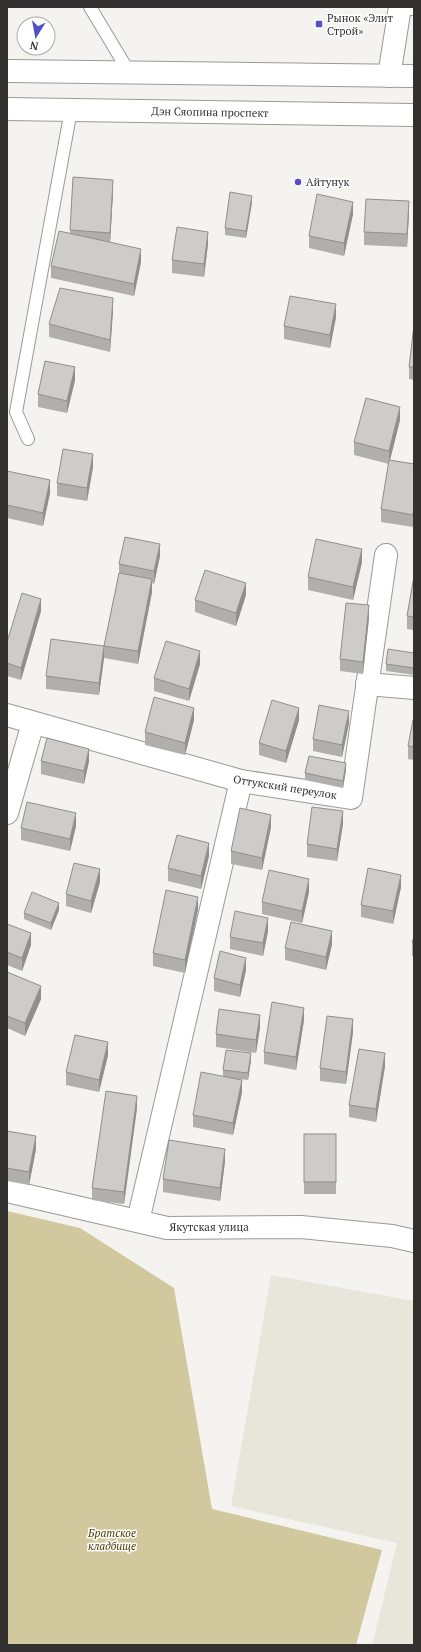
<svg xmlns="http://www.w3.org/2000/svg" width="421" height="1652" font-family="'PT Serif',serif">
	<rect width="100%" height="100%" fill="#f4f3ef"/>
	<path fill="#e8e6da" d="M271 1275 414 1301V1645H372L397 1543 231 1506Z"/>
	<path fill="#d1c89d" d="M7 1211 80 1228 174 1288 212 1509 382 1550 356 1645H7Z"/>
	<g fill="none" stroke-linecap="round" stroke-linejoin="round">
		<defs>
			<g id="lane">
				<path d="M90 7 129 72"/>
				<path d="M400 9H414"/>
				<path d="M28 439 16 412 71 110"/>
			</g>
			<g id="street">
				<path d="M389 76 400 7"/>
				<path d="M367 684 414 688"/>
				<path d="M7 715 241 781 351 798 386 555"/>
				<path d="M7 813 33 723"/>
				<path d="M7 1191 167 1228 301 1227 392 1236 414 1241"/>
				<path d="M138 1221 241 781"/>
			</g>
			<g id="primary">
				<path d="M7 71 414 76"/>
				<path d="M7 109 414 115"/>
			</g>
		</defs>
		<use href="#lane" stroke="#9a9a96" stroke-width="14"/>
		<use href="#street" stroke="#9a9a96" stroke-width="24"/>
		<use href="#primary" stroke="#9a9a96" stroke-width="24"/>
		<use href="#lane" stroke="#fff" stroke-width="12"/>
		<use href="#street" stroke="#fff" stroke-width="22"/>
		<use href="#primary" stroke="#fff" stroke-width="22"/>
	</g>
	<g fill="#b0afac">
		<path d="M73 177 113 192 110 243 141 262 134 296 51 278V266L70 234Z"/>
		<path d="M252 202 246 238 225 235V228Z"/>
		<path d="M409 213 407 247 364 245V232Z"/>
		<path d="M353 214 344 256 309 248V236Z"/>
		<path d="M208 244 204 277 172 273V260Z"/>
		<path d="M113 311 110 352 49 337V324Z"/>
		<path d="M336 317 330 348 284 339V326Z"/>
		<path d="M414 325V380L409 379V367Z"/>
		<path d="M75 380 67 413 38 407V394Z"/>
		<path d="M400 420 390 460 414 464 413 527 381 522V509L389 464 354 455V442Z"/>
		<path d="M93 467 87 501 57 496V483Z"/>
		<path d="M7 471 50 493 43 526 7 518Z"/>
		<path d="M160 556 154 584 152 583V592L138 664 104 658V646L119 573V564Z"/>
		<path d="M362 562 353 600 308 590V577Z"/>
		<path d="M414 576V630L407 629V616Z"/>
		<path d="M246 595 236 626 195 612V600Z"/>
		<path d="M41 611 21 680 7 676V642Z"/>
		<path d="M369 618 363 674 340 671V659Z"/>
		<path d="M414 653V675L386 671V664Z"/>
		<path d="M104 658 99 695 46 689V676Z"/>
		<path d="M200 664 189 701 154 691V678Z"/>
		<path d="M194 720 185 755 145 745V732Z"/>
		<path d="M299 720 286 763 259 755V743Z"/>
		<path d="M414 720V760L408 759V746Z"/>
		<path d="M349 723 342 757 313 751V739Z"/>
		<path d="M41 761H89L84 784 41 774Z"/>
		<path d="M346 770 343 788 305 780V773Z"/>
		<path d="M343 824 337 861 307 857V844Z"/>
		<path d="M76 826 70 851 21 840V828Z"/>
		<path d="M271 827 262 870 231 864V851Z"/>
		<path d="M209 856 201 889 168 881V868Z"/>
		<path d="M100 882 91 913 66 906V894Z"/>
		<path d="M401 887 393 924 361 917V905Z"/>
		<path d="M309 892 302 923 262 914V902Z"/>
		<path d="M198 909 185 973 153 966V953Z"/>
		<path d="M59 910 51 930 24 919V913Z"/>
		<path d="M7 924 31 945 22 971 7 965Z"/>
		<path d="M268 931 263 956 230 949V937Z"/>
		<path d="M414 936V956H412V943Z"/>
		<path d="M332 944 326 970 285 960V948Z"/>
		<path d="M246 970 240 997 214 991V978Z"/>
		<path d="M7 972 41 999 25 1036 7 1028Z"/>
		<path d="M304 1020 296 1070 264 1064V1052Z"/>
		<path d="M260 1027 256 1053 216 1047V1034Z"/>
		<path d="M353 1032 346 1084 320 1081V1068Z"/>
		<path d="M108 1055 99 1092 66 1085V1072Z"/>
		<path d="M251 1060 248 1080 239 1079 242 1092 233 1135 193 1127V1115L223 1076V1070Z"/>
		<path d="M385 1066 376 1122 349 1117V1105Z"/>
		<path d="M137 1108 124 1204 92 1200V1188Z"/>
		<path d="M414 1130V1147H413V1134Z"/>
		<path d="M7 1131 36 1149 29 1185 7 1181Z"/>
		<rect x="304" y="1134" width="32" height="60"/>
		<path d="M225 1161 220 1201 163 1192V1179Z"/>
	</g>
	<g fill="#908f8c">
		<path d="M113 180V192L110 245V233Z"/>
		<path d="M252 196V202L246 238V231Z"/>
		<path d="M409 201V213L407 247V234Z"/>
		<path d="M353 202V214L344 256V243Z"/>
		<path d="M208 232V244L204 277V264Z"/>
		<path d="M141 249V262L134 296V284Z"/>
		<path d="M113 298V311L110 352V340Z"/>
		<path d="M336 304V317L330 348V335Z"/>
		<path d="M75 367V380L67 413V401Z"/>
		<path d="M400 407V420L389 464V451Z"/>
		<path d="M93 454V467L87 501V488Z"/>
		<path d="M50 480V493L43 526V513Z"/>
		<path d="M414 507V520L413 527V515Z"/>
		<path d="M160 544V556L154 584V571Z"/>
		<path d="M362 549V562L353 600V587Z"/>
		<path d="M152 579V592L138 664V651Z"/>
		<path d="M246 583V595L236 626V613Z"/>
		<path d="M41 599V611L21 680V668Z"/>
		<path d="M369 605V618L363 674V662Z"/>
		<path d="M104 646V658L99 695V683Z"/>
		<path d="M200 651V664L189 701V689Z"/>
		<path d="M194 708V720L185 755V743Z"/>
		<path d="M299 708V720L286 763V751Z"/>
		<path d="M349 711V723L342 757V745Z"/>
		<path d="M89 749V761L84 784V771Z"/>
		<path d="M346 763V770L343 788V781Z"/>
		<path d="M343 811V824L337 861V849Z"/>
		<path d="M76 813V826L70 851V839Z"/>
		<path d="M271 815V827L262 870V858Z"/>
		<path d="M209 843V856L201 889V876Z"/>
		<path d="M100 869V882L91 913V901Z"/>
		<path d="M401 875V887L393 924V911Z"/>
		<path d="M309 879V892L302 923V911Z"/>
		<path d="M198 897V909L185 973V960Z"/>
		<path d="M59 903V910L51 930V923Z"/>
		<path d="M268 918V931L263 956V943Z"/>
		<path d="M332 931V944L326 970V957Z"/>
		<path d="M31 933V945L22 971V958Z"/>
		<path d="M246 958V970L240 997V985Z"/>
		<path d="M41 986V999L25 1036V1023Z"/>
		<path d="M304 1008V1020L296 1070V1057Z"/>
		<path d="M260 1015V1027L256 1053V1040Z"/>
		<path d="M353 1019V1032L346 1084V1072Z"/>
		<path d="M108 1042V1055L99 1092V1080Z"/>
		<path d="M251 1053V1060L248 1080V1073Z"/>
		<path d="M385 1053V1066L376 1122V1109Z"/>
		<path d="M242 1080V1092L233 1135V1123Z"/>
		<path d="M137 1096V1108L124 1204V1192Z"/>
		<path d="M36 1136V1149L29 1185V1172Z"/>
		<path d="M225 1149V1161L220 1201V1188Z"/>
	</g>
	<g fill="#cdccc8" stroke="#908f8c">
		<path d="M73 177 113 180 110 233 70 230Z"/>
		<path d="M230 192 252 196 246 231 225 228Z"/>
		<path d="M317 194 353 202 344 243 309 236Z"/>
		<path d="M366 199 409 201 407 234 364 232Z"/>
		<path d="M177 227 208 232 204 264 172 260Z"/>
		<path d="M59 231 141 249 134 284 51 266Z"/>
		<path d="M60 288 113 298 110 340 49 324Z"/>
		<path d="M290 296 336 304 330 335 284 326Z"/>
		<path d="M414 325V367H409Z"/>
		<path d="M45 361 75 367 67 401 38 394Z"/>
		<path d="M366 398 400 407 389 451 354 442Z"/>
		<path d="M63 449 93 454 87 488 57 483Z"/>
		<path d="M389 460 414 464V507L413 515 381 509Z"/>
		<path d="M7 471 50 480 43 513 7 505Z"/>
		<path d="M125 537 160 544 154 571 119 564Z"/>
		<path d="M316 539 362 549 353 587 308 577Z"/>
		<path d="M205 570 246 583 236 613 195 600Z"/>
		<path d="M119 573 152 579 138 651 104 646Z"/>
		<path d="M414 576V617L407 616Z"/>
		<path d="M22 593 41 599 21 668 7 663V642Z"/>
		<path d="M346 603 369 605 363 662 340 659Z"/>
		<path d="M51 639 104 646 99 683 46 676Z"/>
		<path d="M166 641 200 651 189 689 154 678Z"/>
		<path d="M388 649 414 653V668L386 664Z"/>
		<path d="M154 697 194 708 185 743 145 732Z"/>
		<path d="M272 700 299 708 286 751 259 743Z"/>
		<path d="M319 705 349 711 342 745 313 739Z"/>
		<path d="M413 720H414V747L408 746Z"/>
		<path d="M47 738 89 749 84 771 41 761Z"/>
		<path d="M309 756 346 763 343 781 305 773Z"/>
		<path d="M27 802 76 813 70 839 21 828Z"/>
		<path d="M312 807 343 811 337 849 307 844Z"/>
		<path d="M240 808 271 815 262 858 231 851Z"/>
		<path d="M177 835 209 843 201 876 168 868Z"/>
		<path d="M74 863 100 869 91 901 66 894Z"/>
		<path d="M368 868 401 875 393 911 361 905Z"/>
		<path d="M269 870 309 879 302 911 262 902Z"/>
		<path d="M166 890 198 897 185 960 153 953Z"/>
		<path d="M32 892 59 903 51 923 24 913Z"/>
		<path d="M235 911 268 918 263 943 230 937Z"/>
		<path d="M291 922 332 931 326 957 285 948Z"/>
		<path d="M7 924 31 933 22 958 7 952Z"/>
		<path d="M414 936V944L412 943Z"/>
		<path d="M220 951 246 958 240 985 214 978Z"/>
		<path d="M7 972 41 986 25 1023 7 1016Z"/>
		<path d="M272 1002 304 1008 296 1057 264 1052Z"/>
		<path d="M219 1009 260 1015 256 1040 216 1034Z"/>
		<path d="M327 1016 353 1019 346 1072 320 1068Z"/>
		<path d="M75 1035 108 1042 99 1080 66 1072Z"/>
		<path d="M359 1049 385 1053 376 1109 349 1105Z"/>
		<path d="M226 1050 251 1053 248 1073 223 1070Z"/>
		<path d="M201 1072 242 1080 233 1123 193 1115Z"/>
		<path d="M106 1091 137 1096 124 1192 92 1188Z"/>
		<path d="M7 1131 36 1136 29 1172 7 1168Z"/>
		<rect x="304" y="1134" width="32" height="48"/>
		<path d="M169 1140 225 1149 220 1188 163 1179Z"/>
	</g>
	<g fill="#5150c7" stroke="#fff" stroke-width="1.5">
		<rect x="315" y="20" width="8" height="8" rx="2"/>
		<circle cx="298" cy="182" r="4"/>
	</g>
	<g text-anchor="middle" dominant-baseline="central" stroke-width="3" stroke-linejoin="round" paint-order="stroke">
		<g font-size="11" fill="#323130" stroke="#fff" text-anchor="start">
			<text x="327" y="18">Рынок «Элит<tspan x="327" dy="13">Строй»</tspan></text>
			<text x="306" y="182">Айтунук</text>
		</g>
		<g font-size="11" fill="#323130" stroke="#fff">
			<text transform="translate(210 112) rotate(1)">Дэн Сяопина проспект</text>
			<text transform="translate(285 787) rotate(9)">Оттукский переулок</text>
			<text x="209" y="1227">Якутская улица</text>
		</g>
		<g font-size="11" font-style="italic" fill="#443a00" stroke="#fff">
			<text x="112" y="1533">Братское<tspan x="112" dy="13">кладбище</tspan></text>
		</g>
	</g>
	<rect width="421" height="1652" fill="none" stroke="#323130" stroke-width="16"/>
	<g transform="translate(36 36) rotate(191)"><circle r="19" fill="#ffffff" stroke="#adadac"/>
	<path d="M0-3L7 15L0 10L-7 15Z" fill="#5150c7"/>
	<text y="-6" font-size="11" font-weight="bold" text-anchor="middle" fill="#323130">N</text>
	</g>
</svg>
